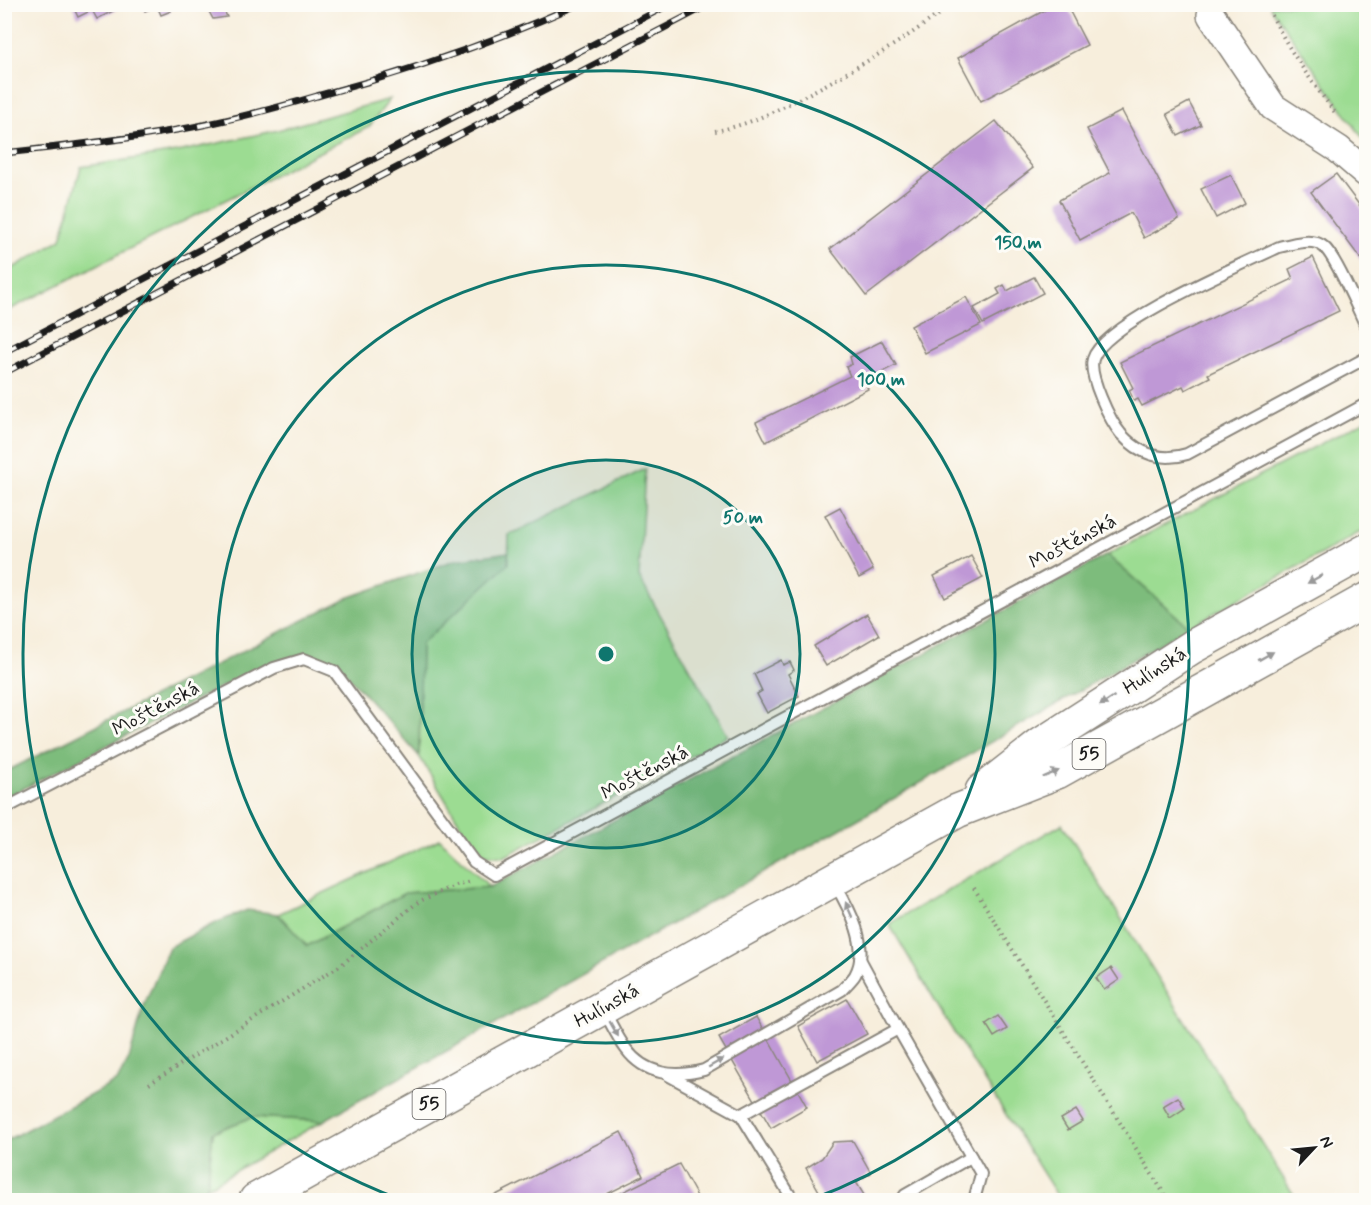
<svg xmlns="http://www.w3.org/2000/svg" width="1371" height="1205" font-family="Mynerve,sans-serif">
	<rect width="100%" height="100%" fill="#fdfcf7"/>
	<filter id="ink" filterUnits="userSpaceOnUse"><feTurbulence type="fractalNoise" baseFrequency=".0167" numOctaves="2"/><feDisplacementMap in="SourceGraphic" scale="12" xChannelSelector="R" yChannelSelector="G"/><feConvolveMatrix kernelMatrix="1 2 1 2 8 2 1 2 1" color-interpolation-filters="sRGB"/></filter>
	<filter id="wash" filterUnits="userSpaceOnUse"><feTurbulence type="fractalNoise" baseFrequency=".008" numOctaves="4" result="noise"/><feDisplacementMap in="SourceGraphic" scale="24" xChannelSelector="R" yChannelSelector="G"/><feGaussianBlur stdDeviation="1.35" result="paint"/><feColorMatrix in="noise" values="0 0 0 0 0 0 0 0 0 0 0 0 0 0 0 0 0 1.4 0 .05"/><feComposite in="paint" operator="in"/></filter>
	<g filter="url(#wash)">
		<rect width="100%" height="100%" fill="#f7eedc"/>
		<g fill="#9cdc92" stroke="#5c7c57" stroke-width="1.5">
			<path d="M1274 5H1366V143L1270 7Z"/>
			<path d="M390 99 369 127 5 312V273L61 239 81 167 177 152 274 131Z"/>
			<path d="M1366 420V529L1189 627 1107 555Z"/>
			<path d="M645 469 639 577 728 736 504 857 485 855 469 839 419 756 421 644 508 564 509 535Z"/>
			<path d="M1062 824 1297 1200H1060L948 1023 889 924Z"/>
			<path d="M440 839 490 887 405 893 307 947 278 914Z"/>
			<path d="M253 1117 323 1121 207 1187 213 1132Z"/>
		</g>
		<g fill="#7dbc7c" stroke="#4c6c4c" stroke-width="1.5">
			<path d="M508 552V564L421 644 419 756 342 669 309 654 264 665 5 798V772L347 598 455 560Z"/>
			<path d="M1107 555 1189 627 881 806 323 1121 253 1117 213 1132 207 1187 182 1200H5V1141L117 1081 129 1059 144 1005 169 947 213 924 247 910 278 914 307 946 405 893 490 887Z"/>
		</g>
		<g id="blocks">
			<g fill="#bf98d6">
				<path d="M72 4H117L119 8 97 19 92 10 78 17Z"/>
				<path d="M142 4H168L171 11 161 15 157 6 145 11Z"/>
				<path d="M205 4H221L227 17 213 19Z"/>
				<path d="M1056 4H1066L1087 45 981 101 958 58Z"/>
				<path d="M1189 102 1201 125 1178 136 1167 114Z"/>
				<path d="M1122 111 1179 219 1144 238 1131 213 1080 240 1059 200 1110 173 1087 129Z"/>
				<path d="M996 121 1033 168 866 296 830 249Z"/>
				<path d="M1336 174 1366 214V266L1311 192Z"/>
				<path d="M1231 175 1245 203 1216 218 1201 189Z"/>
				<path d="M1313 257 1339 311 1208 374 1210 377 1185 390 1183 386 1142 406 1138 399 1134 401 1129 390 1133 388 1120 362 1293 279 1289 269Z"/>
				<path d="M1034 277 1043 293 983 324 974 308 1000 294 997 289 1004 285 1007 291Z"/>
				<path d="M966 297 981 325 925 353 911 326Z"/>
				<path d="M882 341 896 365 864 381 868 389 766 442 756 422 850 376 846 367 852 364 850 357Z"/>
				<path d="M840 507 873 570 859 578 825 515Z"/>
				<path d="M971 556 983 578 945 598 934 576Z"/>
				<path d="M867 614 879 635 826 666 814 646Z"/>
				<path d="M781 660 783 665 790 662 794 670 788 674 799 696 767 713 757 694 762 691 754 674Z"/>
				<path d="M1111 968 1119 980 1104 990 1096 978Z"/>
				<path d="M847 999 867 1034 817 1061 798 1026Z"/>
				<path d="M998 1016 1007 1029 994 1037 986 1024Z"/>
				<path d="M756 1017 807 1107 771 1128 719 1038Z"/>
				<path d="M1178 1097 1185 1108 1170 1118 1163 1106Z"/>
				<path d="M1076 1110 1083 1121 1068 1130 1061 1119Z"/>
				<path d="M621 1132 643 1176 595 1200H486Z"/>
				<path d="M853 1141 871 1173 856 1182 867 1200H824L806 1168 822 1158 833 1142Z"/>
				<path d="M679 1164 699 1200H607Z"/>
			</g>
		</g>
	</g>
	<g filter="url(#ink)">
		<use href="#blocks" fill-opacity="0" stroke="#8a857c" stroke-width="1.5"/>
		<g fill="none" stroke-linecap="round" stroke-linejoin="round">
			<defs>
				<g id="service">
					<path d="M1366 326C1358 310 1336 257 1324 247 1313 237 1291 244 1279 247 1241 265 1104 323 1093 359 1088 375 1110 421 1121 434 1139 454 1162 462 1187 454L1366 358"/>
					<path d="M4 809 274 668 304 659 334 671 474 862 494 875 1366 404"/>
					<path d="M604 1011C611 1023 617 1037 626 1049 645 1075 675 1078 704 1070L842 990C846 985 852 980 855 975 871 947 849 908 835 884"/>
					<path d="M898 1029 981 1174 974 1200"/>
					<path d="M668 1075 741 1115 898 1029 860 959"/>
					<path d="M741 1115 793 1200"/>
					<path d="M902 1200 905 1195 971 1157"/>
				</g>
				<path id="tertiary" d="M1211 15 1273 107 1338 149 1366 173"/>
				<g id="primary">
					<path d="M982 791 1042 744 1192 647 1366 551"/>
					<path d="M256 1200 957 811 1057 772 1366 600"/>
				</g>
			</defs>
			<use href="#service" stroke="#8a857c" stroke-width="14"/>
			<use href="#tertiary" stroke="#8a857c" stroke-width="30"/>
			<use href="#primary" stroke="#8a857c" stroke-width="36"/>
			<g stroke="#8a857c" stroke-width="4" stroke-dasharray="1.5 4.5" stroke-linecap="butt">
				<path d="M1267 4C1284 45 1310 79 1336 114"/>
				<path d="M715 131C751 125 781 108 812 92 861 66 908 38 952 4"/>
				<path d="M974 888 1168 1200"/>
				<path d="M149 1084 341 965 418 902 452 886 470 881"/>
			</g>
			<use href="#service" stroke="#fff" stroke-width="10"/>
			<use href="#tertiary" stroke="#fff" stroke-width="27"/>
			<use href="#primary" stroke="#fff" stroke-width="33"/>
			<defs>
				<g id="rail">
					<path d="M4 153C60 147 116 141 171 131 221 123 269 110 317 96 407 72 494 42 579 4"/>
					<path d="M4 352 670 4"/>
					<path d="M4 373 710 4"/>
				</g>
			</defs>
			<use href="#rail" stroke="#1c1c1c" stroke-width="7"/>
			<use href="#rail" stroke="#fdfcf7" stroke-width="4.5" stroke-dasharray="14" stroke-linecap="butt"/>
		</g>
		<defs><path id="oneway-solid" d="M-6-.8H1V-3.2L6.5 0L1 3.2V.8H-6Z" transform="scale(1.5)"/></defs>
		<g fill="#999">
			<use href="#oneway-solid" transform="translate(1315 579) rotate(151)"/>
			<use href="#oneway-solid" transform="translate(1266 656) rotate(-29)"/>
			<use href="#oneway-solid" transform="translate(1107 701) rotate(147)"/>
			<use href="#oneway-solid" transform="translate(1051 774) rotate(-23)"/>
			<use href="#oneway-solid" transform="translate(849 910) rotate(-114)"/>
			<use href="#oneway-solid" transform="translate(614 1029) rotate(60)"/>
			<use href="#oneway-solid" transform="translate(716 1063) rotate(-30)"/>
		</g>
	</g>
	<circle cx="606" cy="654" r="194" fill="#0f766e" fill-opacity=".12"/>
	<g fill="none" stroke="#0f766e" stroke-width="3">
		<circle cx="606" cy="654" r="194"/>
		<circle cx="606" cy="654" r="389"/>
		<path d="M402 1200A583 583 0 1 1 810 1200"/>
	</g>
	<g text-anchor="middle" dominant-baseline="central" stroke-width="6" stroke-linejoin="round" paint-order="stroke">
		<g fill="#fdfcf7" stroke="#605f5e" stroke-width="1.5">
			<rect x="1072.5" y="739" width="33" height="30" rx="4.5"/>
			<rect x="412.5" y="1089" width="33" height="30" rx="4.5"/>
		</g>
		<g font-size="18" font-weight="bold" fill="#1c1c1c">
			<text x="1089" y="754">55</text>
			<text x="429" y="1104">55</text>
		</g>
		<g font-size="20" fill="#1c1c1c" stroke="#fdfcf7">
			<text transform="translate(1073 542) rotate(-28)">Moštěnská</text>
			<text transform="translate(1155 671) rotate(-33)">Hulínská</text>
			<text transform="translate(156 709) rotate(-28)">Moštěnská</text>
			<text transform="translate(645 773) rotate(-28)">Moštěnská</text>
			<text transform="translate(607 1006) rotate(-29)">Hulínská</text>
		</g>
	</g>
	<circle cx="606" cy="654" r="9" fill="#0f766e" stroke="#fdfcf7" stroke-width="3"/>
	<g font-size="18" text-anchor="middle" font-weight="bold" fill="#0f766e" stroke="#fdfcf7" stroke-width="6" stroke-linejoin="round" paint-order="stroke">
		<text x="1018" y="248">150 m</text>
		<text x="881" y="385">100 m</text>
		<text x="743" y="523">50 m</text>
	</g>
	<rect width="1371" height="1205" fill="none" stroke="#fdfcf7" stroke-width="24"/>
	<g transform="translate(1314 1148) rotate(64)" stroke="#fdfcf7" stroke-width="4.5" paint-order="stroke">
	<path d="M0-4.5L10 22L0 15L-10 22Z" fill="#1c1c1c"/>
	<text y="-9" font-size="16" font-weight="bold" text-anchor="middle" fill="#1c1c1c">N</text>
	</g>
</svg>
